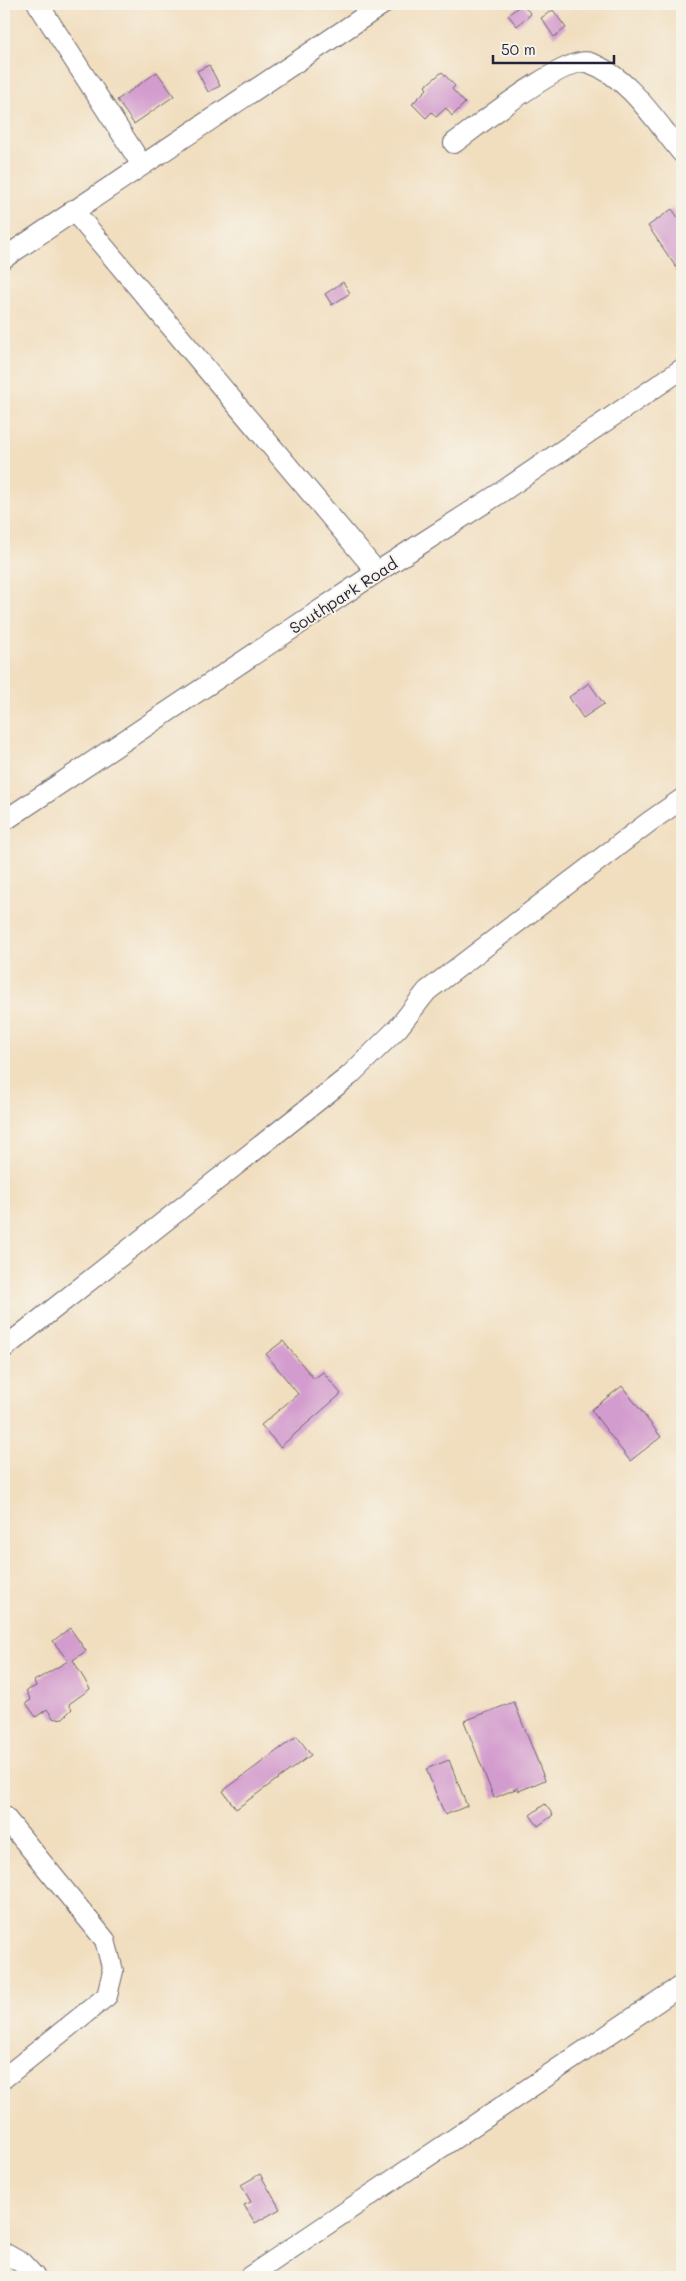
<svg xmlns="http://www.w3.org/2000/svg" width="686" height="2281" font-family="Mali,sans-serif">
	<rect width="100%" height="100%" fill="#f7f3e8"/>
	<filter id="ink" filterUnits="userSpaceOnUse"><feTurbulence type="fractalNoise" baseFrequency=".02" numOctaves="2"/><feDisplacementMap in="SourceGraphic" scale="10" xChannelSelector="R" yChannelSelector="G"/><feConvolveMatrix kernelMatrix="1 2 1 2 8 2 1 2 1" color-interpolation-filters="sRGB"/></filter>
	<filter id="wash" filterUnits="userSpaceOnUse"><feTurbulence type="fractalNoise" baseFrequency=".0096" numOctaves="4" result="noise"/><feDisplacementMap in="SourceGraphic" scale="20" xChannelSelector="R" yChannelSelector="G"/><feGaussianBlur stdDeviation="1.12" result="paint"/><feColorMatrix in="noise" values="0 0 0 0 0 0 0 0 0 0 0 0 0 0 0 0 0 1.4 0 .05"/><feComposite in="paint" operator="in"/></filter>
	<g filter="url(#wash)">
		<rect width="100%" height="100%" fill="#f1debf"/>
		<g id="blocks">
			<g fill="#d39cce">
				<path d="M522 4 531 14 517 26 508 15Z"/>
				<path d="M553 10 566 28 554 37 541 18Z"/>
				<path d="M209 65 220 86 208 92 197 71Z"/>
				<path d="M157 72 174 96 134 124 117 100Z"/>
				<path d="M442 72 455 86 452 89 465 103 452 116 446 108 436 117 432 112 426 118 412 104 427 89 425 86Z"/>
				<path d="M672 209 682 223V276L648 226Z"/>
				<path d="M343 282 350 293 332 305 325 294Z"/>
				<path d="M589 683 604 704 583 718 569 697Z"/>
				<path d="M283 1341 314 1379 323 1372 341 1394 280 1447 261 1425 298 1394 266 1354Z"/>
				<path d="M622 1386 661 1437 630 1461 591 1410Z"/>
				<path d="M70 1628 86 1651 73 1660 90 1689 69 1704 72 1709 63 1718 54 1719 47 1709 36 1717 26 1703 31 1700 26 1691 36 1686 34 1681 68 1661 53 1641Z"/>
				<path d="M514 1702 545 1780 519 1791 518 1788 494 1798 464 1721Z"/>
				<path d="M297 1736 311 1755 236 1809 223 1791Z"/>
				<path d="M449 1760 467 1806 445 1815 426 1769Z"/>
				<path d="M545 1804 553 1815 538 1826 530 1815Z"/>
				<path d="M260 2174 280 2209 255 2223 244 2205 251 2202 241 2185Z"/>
			</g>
		</g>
	</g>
	<g filter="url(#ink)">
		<use href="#blocks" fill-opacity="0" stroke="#6a6469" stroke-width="1"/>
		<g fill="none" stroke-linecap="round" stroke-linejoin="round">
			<defs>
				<g id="minor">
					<path d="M38 4 142 165"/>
					<path d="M454 143C476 127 567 54 590 63 628 76 657 123 682 153"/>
					<path d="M73 210 377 572"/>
					<path d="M4 258 383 4"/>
					<path d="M4 821 377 572 500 493 682 369"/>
					<path d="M4 1348 349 1076 398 1028 427 991 649 822 682 799"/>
					<path d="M4 1816 105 1940 113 1971 107 1996 4 2078"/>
					<path d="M4 2253 22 2263 35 2277"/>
					<path d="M249 2277 682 1985"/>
				</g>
			</defs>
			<use href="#minor" stroke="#6a6469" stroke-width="22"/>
			<use href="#minor" stroke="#fff" stroke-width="20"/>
		</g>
	</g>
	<g text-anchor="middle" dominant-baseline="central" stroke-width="4" stroke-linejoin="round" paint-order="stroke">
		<g font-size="16" fill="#22223b" stroke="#f7f3e8">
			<text transform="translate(343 595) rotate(-33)">Southpark Road</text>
		</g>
	</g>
	<rect width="686" height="2281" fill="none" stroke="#f7f3e8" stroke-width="20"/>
	<path d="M493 55v8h121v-8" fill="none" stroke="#22223b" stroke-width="2.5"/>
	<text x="501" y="55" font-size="15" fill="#22223b" stroke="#f7f3e8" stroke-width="4" paint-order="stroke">50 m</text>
</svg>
